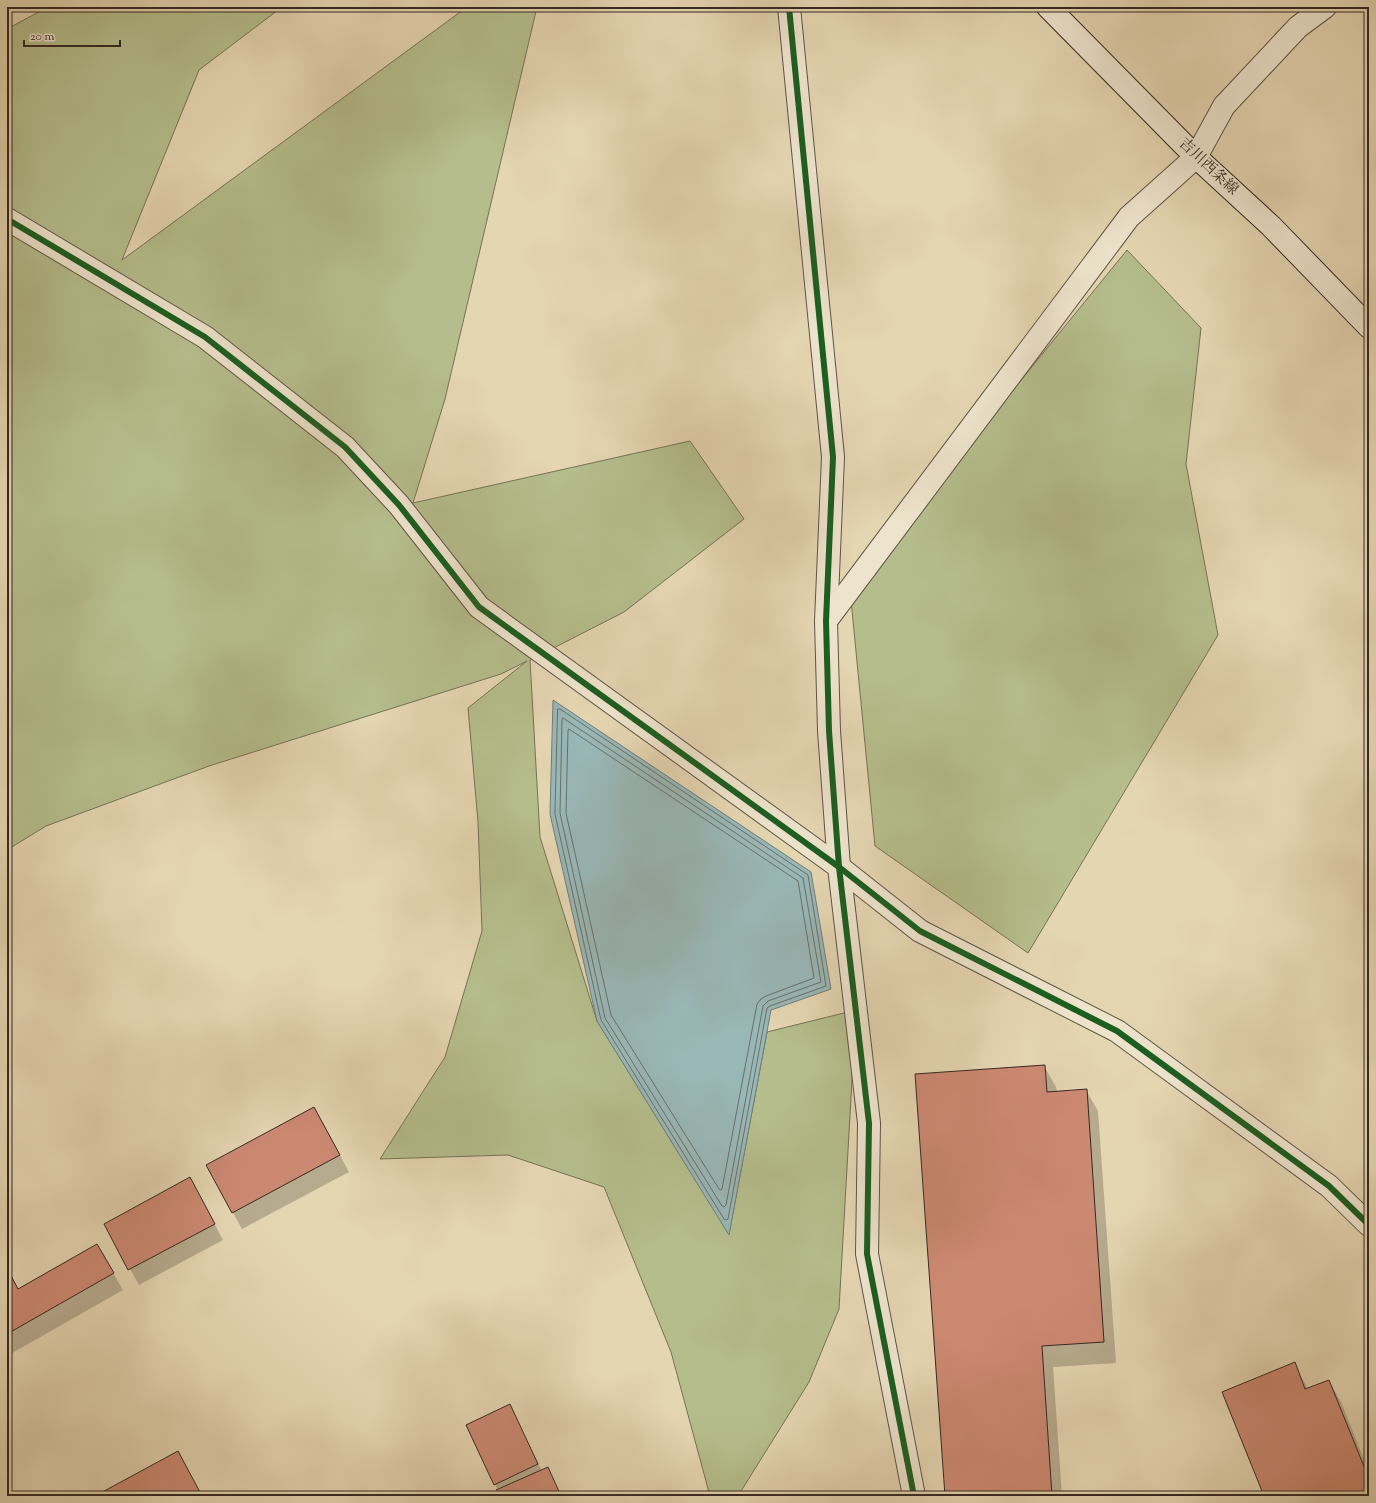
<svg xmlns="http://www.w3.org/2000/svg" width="1376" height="1503" font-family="'Sorts Mill Goudy','Noto Serif JP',serif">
	<rect width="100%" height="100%" fill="#e5d6b2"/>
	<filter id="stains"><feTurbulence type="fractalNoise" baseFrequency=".005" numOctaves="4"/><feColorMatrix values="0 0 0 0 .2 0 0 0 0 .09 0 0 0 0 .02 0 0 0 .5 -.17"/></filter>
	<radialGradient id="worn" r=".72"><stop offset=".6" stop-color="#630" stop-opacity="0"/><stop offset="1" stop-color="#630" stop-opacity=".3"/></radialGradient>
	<g fill="#b5bd8c" stroke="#757357">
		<path d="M48 7H282L199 70 122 260 467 7H537L445 399 413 503 690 441 744 519 624 612 530 660 540 837 597 1021 729 1234 767 1032 856 1010 839 1309 809 1382 738 1496H710L671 1352 604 1187 508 1155 380 1159 445 1057 482 931 478 822 468 708 527 661 501 674 209 766 46 826 7 850V29Z"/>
		<path d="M1127 250 1201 328 1186 464 1218 635 1028 953 875 846 850 590Z"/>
	</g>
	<path fill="#99b7b6" stroke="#717e7b" d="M553 700 811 872 831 989 771 1010 729 1235 597 1021 550 814Z"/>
	<g fill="#0003">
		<path d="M1044 1066 1056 1087 1057 1092 1086 1090 1098 1111 1116 1363 1053 1367 1062 1496H946Z"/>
		<path d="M323 1124 349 1172 242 1229 207 1165Z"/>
		<path d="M199 1195 223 1240 139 1285 105 1224Z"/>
		<path d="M97 1245 123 1290 7 1356V1270L18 1290Z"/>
		<path d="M1294 1364 1308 1389 1329 1381 1341 1402 1369 1472V1496H1265Z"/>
		<path d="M510 1406 542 1471 547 1468 561 1496H500L495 1484Z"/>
	</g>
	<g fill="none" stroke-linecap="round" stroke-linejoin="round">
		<g stroke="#67706c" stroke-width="1">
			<path d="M558 709H560L808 875 826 986 770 1006 767 1008 728 1219 727 1220 724 1219 601 1020 555 814Z"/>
			<path d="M563 718 803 878 821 982 768 1001 763 1006 726 1205 724 1207 722 1206 605 1018 560 813 562 720Z"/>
			<path d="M569 729 798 881 814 978 766 996 761 999 757 1004 722 1189 721 1190 719 1189 611 1015 566 813 568 731Z"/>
		</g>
	</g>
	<g fill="#cc8972" stroke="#352922">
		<path d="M1045 1065 1047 1092 1087 1089 1104 1342 1042 1346 1052 1496H945L915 1074Z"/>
		<path d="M314 1107 340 1155 232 1213 206 1165Z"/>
		<path d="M190 1177 215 1224 128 1270 104 1224Z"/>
		<path d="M97 1244 114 1273 7 1334V1268L18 1289Z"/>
		<path d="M1295 1362 1305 1389 1329 1380 1369 1479V1496H1264L1222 1392Z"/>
		<path d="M510 1404 538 1464 494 1485 466 1425Z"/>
		<path d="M178 1451 202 1496H95Z"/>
		<path d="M548 1467 561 1496H499L496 1490Z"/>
	</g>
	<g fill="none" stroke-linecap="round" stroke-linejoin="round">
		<defs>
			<g id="street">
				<path d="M789 7 833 457 826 621 829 731 839 867 869 1123 867 1254 914 1496"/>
				<path d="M7 219 205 337 345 447 399 505 479 607 839 867 920 931 1117 1031 1329 1186 1369 1225"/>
				<path d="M826 621 1129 217 1196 157 1224 106 1298 27 1325 7"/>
			</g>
			<path id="secondary" d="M1048 7 1196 157 1271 226 1369 327"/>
		</defs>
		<use href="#street" stroke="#615446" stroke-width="24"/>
		<use href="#secondary" stroke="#352922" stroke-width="24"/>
		<use href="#street" stroke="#eee4cd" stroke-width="22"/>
		<use href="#secondary" stroke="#eee4cd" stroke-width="22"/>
		<defs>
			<g id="cycleway">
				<path d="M789 7 833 457 826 621 829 731 839 867 869 1123 867 1254 914 1496"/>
				<path d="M7 219 205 337 345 447 399 505 479 607 839 867 920 931 1117 1031 1329 1186 1369 1225"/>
			</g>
		</defs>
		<use href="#cycleway" stroke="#eee4cd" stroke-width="8"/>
		<use href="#cycleway" stroke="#1b5e20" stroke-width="6"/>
	</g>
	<g text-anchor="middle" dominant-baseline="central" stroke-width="3" stroke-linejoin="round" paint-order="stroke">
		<g font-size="15" fill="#352922" stroke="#eee4cd">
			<text transform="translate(1208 167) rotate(43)">吉川西条線</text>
		</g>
	</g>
	<rect width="1376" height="1503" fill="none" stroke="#e5d6b2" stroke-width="24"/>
	<rect x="8" y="8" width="1360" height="1487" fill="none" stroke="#352922" stroke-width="2"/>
	<rect x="12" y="12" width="1352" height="1479" fill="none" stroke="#352922"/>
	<path d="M24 40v6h96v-6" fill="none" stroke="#352922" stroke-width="2"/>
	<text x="30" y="40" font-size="12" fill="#352922" stroke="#eee4cd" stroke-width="3" paint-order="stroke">20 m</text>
	<rect width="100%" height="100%" filter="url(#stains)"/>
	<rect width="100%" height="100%" fill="url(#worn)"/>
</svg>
